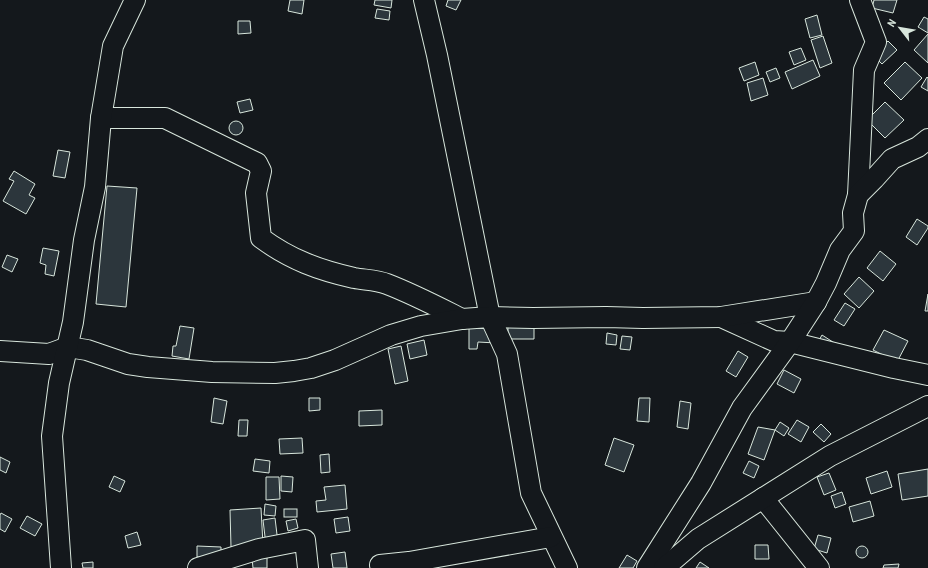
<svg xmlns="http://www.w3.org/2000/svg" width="928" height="568" font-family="'Archivo Narrow',sans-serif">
	<rect width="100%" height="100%" fill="#14181c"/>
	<g fill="#2c363c" stroke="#d8e6dc">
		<path d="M290 0H304L302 14 288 11Z"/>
		<path d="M375 0H392L391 8 374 5Z"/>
		<path d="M448 0H461L456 10 446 6Z"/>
		<path d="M874 0H897L893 13 872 8Z"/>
		<path d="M377 9 390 11 389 20 375 18Z"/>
		<path d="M817 15 822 35 810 38 805 19Z"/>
		<path d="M924 17 928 19V33L918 27Z"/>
		<path d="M238 21H250L251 33 238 34Z"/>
		<path d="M928 34V63L914 50Z"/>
		<path d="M823 36 832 63 820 68 811 40Z"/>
		<path d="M888 41 897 50 882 64 873 55Z"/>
		<path d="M801 48 806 60 794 65 789 52Z"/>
		<path d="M813 60 820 76 792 89 785 72Z"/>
		<path d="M755 62 759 75 744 81 739 68Z"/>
		<path d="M905 62 922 78 901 100 884 83Z"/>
		<path d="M776 68 780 78 770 82 766 72Z"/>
		<path d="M927 77 928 78V91L921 87Z"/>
		<path d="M763 78 768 95 751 101 747 83Z"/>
		<path d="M250 99 253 110 240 113 237 102Z"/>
		<path d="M885 102 904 120 885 138 867 120Z"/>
		<circle cx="236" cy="128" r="7"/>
		<path d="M58 150 70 152 65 178 53 176Z"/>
		<path d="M14 171 35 184 29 195 35 198 26 214 3 201 14 181 9 179Z"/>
		<path d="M107 186 137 188 126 307 96 304Z"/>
		<path d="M917 219 928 226V228L917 245 906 237Z"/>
		<path d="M43 248 59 251 54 276 45 274 46 265 40 263Z"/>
		<path d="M880 251 896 264 883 281 867 268Z"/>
		<path d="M7 255 18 259 12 272 2 267Z"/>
		<path d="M859 277 874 291 859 308 844 294Z"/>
		<path d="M928 294V311H925Z"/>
		<path d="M845 303 855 309 844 326 834 320Z"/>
		<path d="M180 326 194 328 189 359 172 356 173 346H176Z"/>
		<path d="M508 327 534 328V339H508Z"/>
		<path d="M469 328 497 329 496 343 478 342 477 349H469Z"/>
		<path d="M884 330 908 341 897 362 873 350Z"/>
		<path d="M607 333 617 335 616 345 606 344Z"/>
		<path d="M822 335 836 344 818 342Z"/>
		<path d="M622 336 632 337 630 350 620 349Z"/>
		<path d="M424 340 427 355 410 359 407 344Z"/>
		<path d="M401 346 408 381 395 384 388 349Z"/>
		<path d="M738 351 748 357 736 377 726 371Z"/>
		<path d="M784 370 801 379 794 393 777 384Z"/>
		<path d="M214 398 227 401 223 424 211 422Z"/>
		<path d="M309 398H320V410L309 411Z"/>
		<path d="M639 398H650L649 422 637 421Z"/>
		<path d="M680 401 691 403 688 429 677 427Z"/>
		<path d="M382 410V425L359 426V411Z"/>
		<path d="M239 420H248L247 436H238Z"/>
		<path d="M797 420 809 427 801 442 788 434Z"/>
		<path d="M780 422 789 428 784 436 775 430Z"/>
		<path d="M821 424 831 434 824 442 813 432Z"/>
		<path d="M758 427 775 430 764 460 748 454Z"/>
		<path d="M302 438 303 453 280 454 279 439Z"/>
		<path d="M614 438 634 445 624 472 605 465Z"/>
		<path d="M329 454 330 472 321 473 320 455Z"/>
		<path d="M0 457 10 462 6 473 0 470Z"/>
		<path d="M255 459 270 461 269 473 253 471Z"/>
		<path d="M749 461 759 466 754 478 743 473Z"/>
		<path d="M928 469V496L902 500 898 474Z"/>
		<path d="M887 471 892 487 871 494 866 478Z"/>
		<path d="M829 473 836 490 824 495 817 477Z"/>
		<path d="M114 476 125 481 120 492 109 487Z"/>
		<path d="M281 476 293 477 292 492 281 491Z"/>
		<path d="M266 477H279L280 499 266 500Z"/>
		<path d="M345 485 347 509 317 512 316 501 326 500 324 487Z"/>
		<path d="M842 492 846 504 835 508 831 496Z"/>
		<path d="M870 501 874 516 853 522 849 507Z"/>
		<path d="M265 504 276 506 275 516 264 515Z"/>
		<path d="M261 508 263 545 231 547 230 510Z"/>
		<rect x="284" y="509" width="13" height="8"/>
		<path d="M1 513 12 519 5 532 0 529V515Z"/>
		<path d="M27 516 42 524 35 536 20 528Z"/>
		<path d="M348 517 350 531 336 533 334 519Z"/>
		<path d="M275 518 278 543 266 545 263 520Z"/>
		<path d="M296 519 298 528 288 531 286 521Z"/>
		<path d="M137 532 141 545 128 548 125 536Z"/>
		<path d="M818 535 831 538 827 553 814 549Z"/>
		<path d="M755 545H768L769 559H755Z"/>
		<circle cx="862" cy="552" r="6"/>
		<path d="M197 546 221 547V558L197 557Z"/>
		<path d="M345 552 347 568H333L331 554Z"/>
		<path d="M627 555 637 561 633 568H619Z"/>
		<path d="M267 557V568H253L252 558Z"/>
		<path d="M93 562V568H83L82 563Z"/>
		<path d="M700 562 709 568H696Z"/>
		<path d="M899 564 898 568H883L884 565Z"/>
	</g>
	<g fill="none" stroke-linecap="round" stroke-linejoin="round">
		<defs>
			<g id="street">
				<path d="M424 0 437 55 490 317 507 354 531 493 567 568"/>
				<path d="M101 118H165L257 163 261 171 256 193 261 238C291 260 319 270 354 278 365 280 377 280 387 284 413 294 438 307 462 319"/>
				<path d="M858 195 864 70 876 42 860 0"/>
				<path d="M721 317 774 341 790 342 894 368 928 375"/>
				<path d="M0 351 49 354 68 347 87 350 128 364 148 367 212 372 275 373 294 371 311 368 335 360 391 335 421 326 462 319 490 317 533 318 606 317 643 318 721 317 816 302"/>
				<path d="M763 498 819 568"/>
				<path d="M61 568 52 436 59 383 73 322 84 240 95 187 101 118 113 46 135 0"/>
				<path d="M198 568 259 549 305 540 308 568"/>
				<path d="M381 568 380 565 409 562 551 537"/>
				<path d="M647 568 701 483 742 408 790 342 816 302 826 283 840 250 854 231 853 213 858 195 874 179 892 159 918 147 928 139"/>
				<path d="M664 568 698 539 830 456 928 406"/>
			</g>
		</defs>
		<use href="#street" stroke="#d8e6dc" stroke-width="22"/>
		<use href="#street" stroke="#14181c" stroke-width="20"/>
	</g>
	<g transform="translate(900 28) rotate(301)" stroke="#14181c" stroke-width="3" paint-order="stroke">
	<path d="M0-3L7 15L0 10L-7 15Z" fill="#d8e6dc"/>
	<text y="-6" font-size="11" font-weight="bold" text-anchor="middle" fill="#d8e6dc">N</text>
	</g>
</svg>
